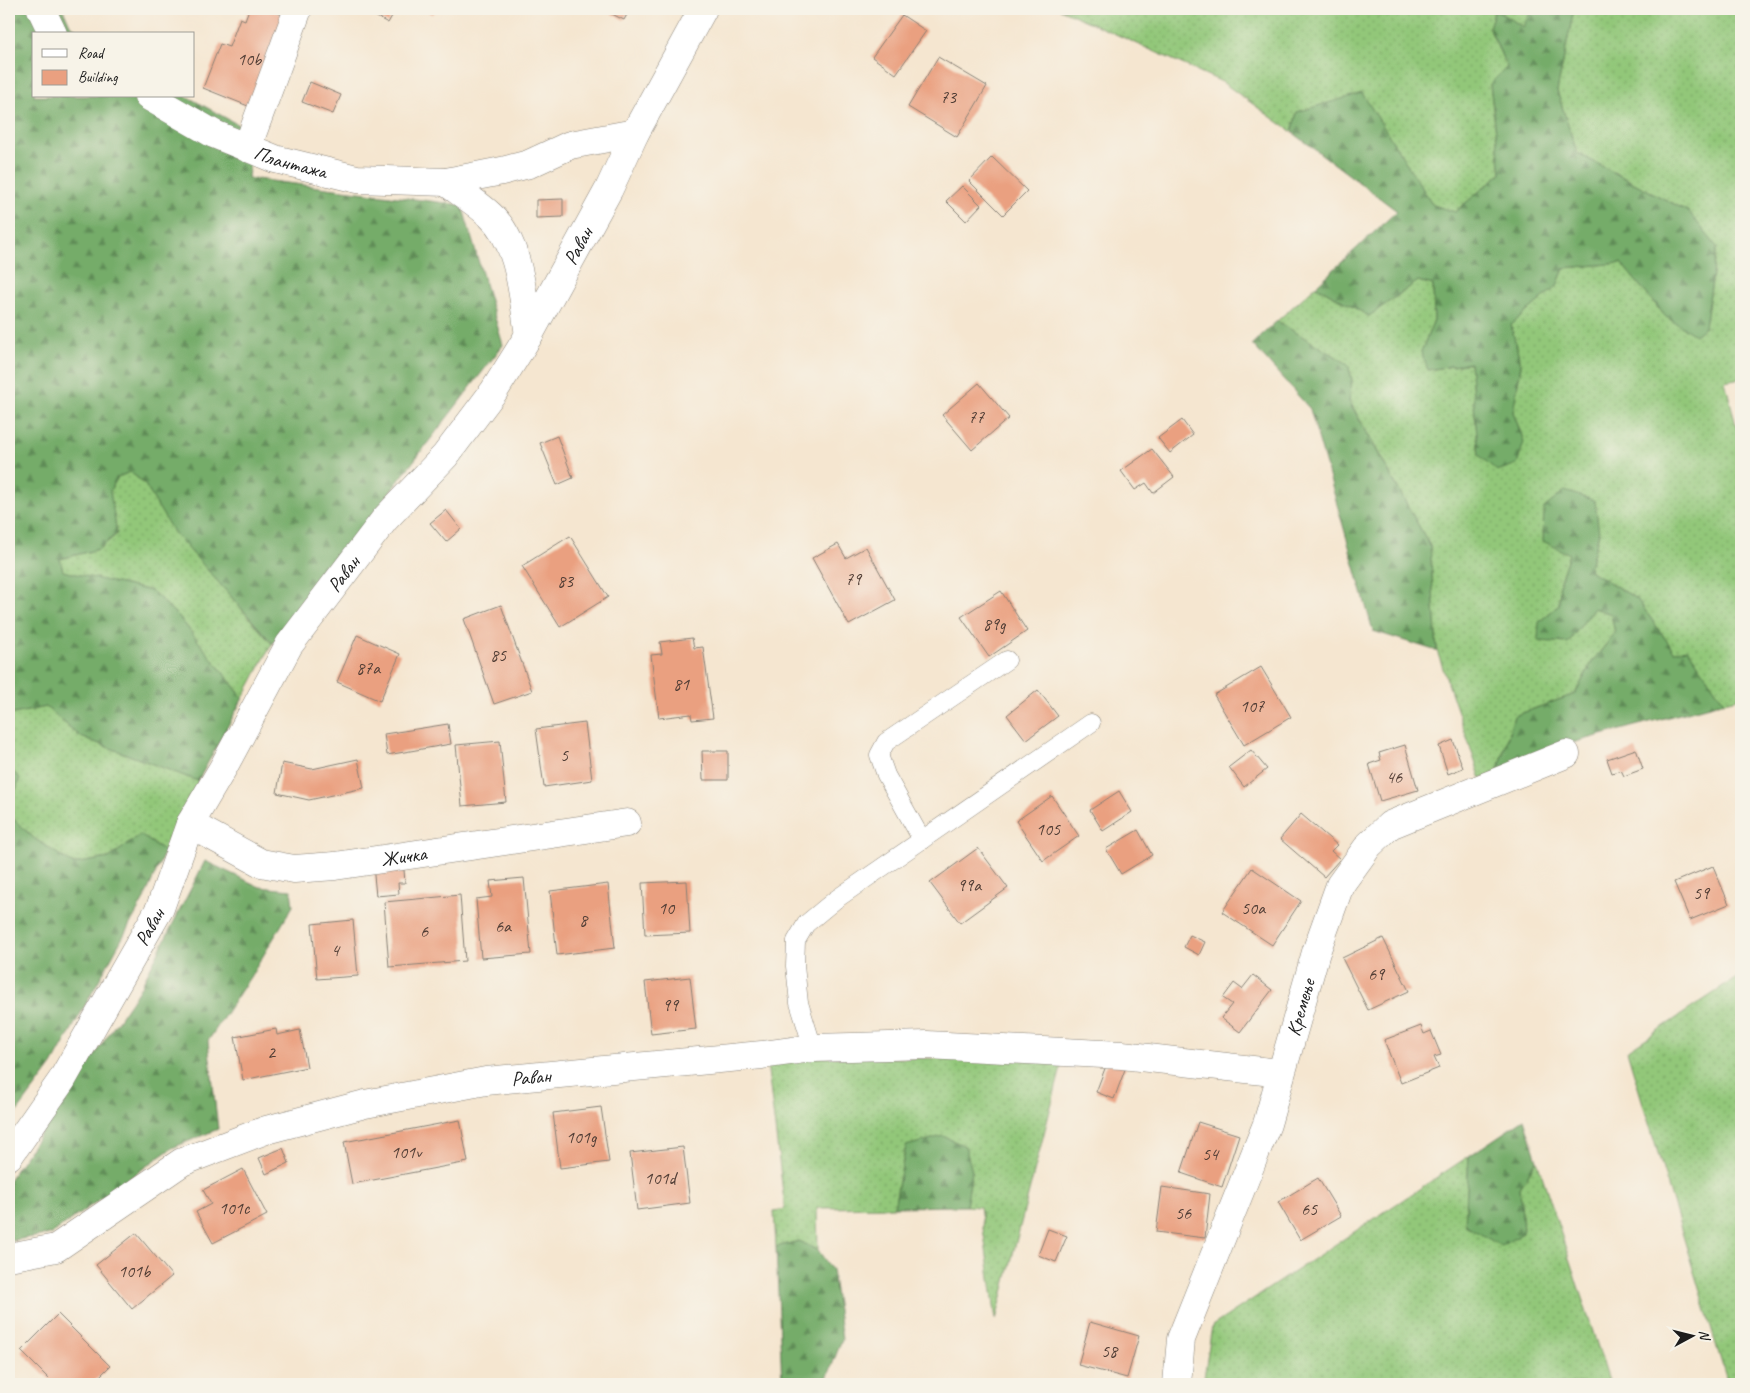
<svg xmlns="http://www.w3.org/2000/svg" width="1750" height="1393" font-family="Caveat,sans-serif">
	<defs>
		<pattern id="grass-dots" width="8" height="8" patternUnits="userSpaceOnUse" patternTransform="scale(1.25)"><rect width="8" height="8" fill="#92c779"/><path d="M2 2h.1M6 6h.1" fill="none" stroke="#7daa68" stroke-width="1.8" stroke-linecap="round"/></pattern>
		<pattern id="forest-firs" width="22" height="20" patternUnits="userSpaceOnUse" patternTransform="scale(1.25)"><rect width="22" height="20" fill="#75ac69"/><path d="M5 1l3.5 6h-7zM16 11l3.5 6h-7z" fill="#5f8b56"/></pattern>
	</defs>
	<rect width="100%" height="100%" fill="#f7f3e8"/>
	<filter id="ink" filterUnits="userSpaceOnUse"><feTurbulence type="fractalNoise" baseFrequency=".02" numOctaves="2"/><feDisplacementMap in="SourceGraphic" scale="10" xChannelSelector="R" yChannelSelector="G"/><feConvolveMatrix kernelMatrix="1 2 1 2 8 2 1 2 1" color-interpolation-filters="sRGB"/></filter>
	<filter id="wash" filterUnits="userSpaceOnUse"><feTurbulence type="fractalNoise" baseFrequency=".0096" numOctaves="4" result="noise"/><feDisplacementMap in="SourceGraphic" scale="20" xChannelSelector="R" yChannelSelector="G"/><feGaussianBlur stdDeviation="1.12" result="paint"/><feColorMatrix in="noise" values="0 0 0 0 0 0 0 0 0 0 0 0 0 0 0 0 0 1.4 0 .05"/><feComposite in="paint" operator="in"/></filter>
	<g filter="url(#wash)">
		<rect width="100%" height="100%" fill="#f5e6d0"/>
		<g fill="url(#grass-dots)" stroke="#57724a">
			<path d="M1060 9H1532L1524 27 1495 10 1489 28 1507 67 1490 84 1501 173 1455 212 1433 205 1362 94 1297 112 1292 132 1222 82Z"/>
			<path d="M1574 9H1741V378L1725 381 1741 445V698L1724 702 1688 650 1674 651 1637 599 1589 570 1599 533 1559 548 1569 554 1560 581 1559 605 1539 622 1568 643 1594 607 1611 614 1615 633 1592 662 1575 694 1514 716 1498 772 1481 779 1437 651 1430 546 1349 400 1352 380 1348 364 1277 321 1316 286 1369 316 1418 281 1433 285 1434 320 1421 352 1429 370 1470 363 1479 455 1524 442 1513 412 1521 365 1511 325 1557 286 1564 268 1621 263 1666 317 1705 326 1717 248 1689 212 1577 153 1557 91Z"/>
			<path d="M130 472 144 483 173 530 272 644 243 698 179 617 152 591 63 572 60 559 99 549 117 534 109 491 118 477Z"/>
			<path d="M46 707 81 737 198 781 177 820 165 851 140 835 109 858 73 864 35 839 9 815V798L15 792 19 778 9 768V715Z"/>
			<path d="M1741 975V1384H1728L1627 1051Z"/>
			<path d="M809 1057 1063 1060 996 1320 980 1207 966 1206 972 1171 906 1146 894 1207 817 1208 818 1250 799 1241 776 1247 774 1211 785 1209 767 1063Z"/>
			<path d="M1469 1156 1465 1225 1523 1233 1520 1188 1537 1160 1610 1384H1203L1212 1326Z"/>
		</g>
		<g fill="url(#forest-firs)" stroke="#486442">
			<path d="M9 9H63L70 25 84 34H34V96H186L253 133 248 178 462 205 503 345 273 644 172 530 144 483 130 472 118 477 110 491 117 533 99 549 60 559 63 571 152 591 179 617 243 698 198 781 81 737 46 707 9 715Z"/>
			<path d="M1532 9H1574L1557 91 1577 153 1689 212 1717 247 1705 327 1695 335 1666 317 1621 263 1564 268 1557 286 1511 325 1521 365 1513 412 1524 442 1517 464 1497 471 1479 455 1470 363 1428 370 1421 352 1434 320 1433 285 1418 281 1369 316 1316 286 1397 211 1292 132 1297 112 1362 93 1433 205 1455 212 1501 173 1490 84 1507 67 1489 27 1495 10 1523 27Z"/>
			<path d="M1277 321 1348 364 1352 380 1349 401 1430 546 1437 651 1373 631 1310 409 1252 344Z"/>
			<path d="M1565 491 1595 501 1599 533 1589 570 1637 599 1674 651 1688 649 1724 702 1561 746 1498 772 1514 716 1575 694 1592 662 1615 633 1611 614 1594 608 1568 643 1538 641 1539 622 1559 605 1560 581 1569 554 1543 541 1544 508Z"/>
			<path d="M9 768 20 778 15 792 9 798Z"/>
			<path d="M9 815 35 839 73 864 109 858 140 835 165 851 144 899 52 1065 9 1123Z"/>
			<path d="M205 861 260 887 291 890 293 906 254 971 208 1041 218 1129 172 1148 51 1234 9 1241V1180L139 990Z"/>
			<path d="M1524 1119 1537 1160 1520 1188 1523 1233 1501 1246 1465 1225 1469 1156Z"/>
			<path d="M943 1136 965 1146 972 1171 966 1206 894 1207 906 1146Z"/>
			<path d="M799 1241 818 1250 832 1270 842 1339 825 1384H782L776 1247Z"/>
		</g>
		<g id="blocks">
			<g fill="#eaa080">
				<path d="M249 9H268L288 17 253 108 203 88 220 44 229 47 240 18 245 20Z"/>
				<path d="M374 9H396L388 23 371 14Z"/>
				<path d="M423 9H436L433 14Z"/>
				<path d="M602 9H630L624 20Z"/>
				<path d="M902 15 926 31 896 74 872 57Z"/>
				<path d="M938 57 987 86 957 137 908 107Z"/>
				<path d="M310 82 341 95 333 114 302 102Z"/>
				<path d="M992 157 1027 191 1003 215 969 181Z"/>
				<path d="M962 186 981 205 966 221 946 201Z"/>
				<path d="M563 199V217L536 218V200Z"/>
				<path d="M979 383 1009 418 972 450 942 415Z"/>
				<path d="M1182 420 1193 435 1170 453 1158 438Z"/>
				<path d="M557 436 573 478 557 485 540 443Z"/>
				<path d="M1152 449 1174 477 1153 493 1146 483 1135 490 1121 471Z"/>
				<path d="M446 510 461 529 446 542 430 523Z"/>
				<path d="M570 536 608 597 560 627 522 566Z"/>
				<path d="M838 544 846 558 866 547 895 600 849 625 812 558Z"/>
				<path d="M1001 591 1027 631 989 657 961 617Z"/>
				<path d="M501 605 532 691 494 704 464 619Z"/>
				<path d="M357 635 400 654 380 701 337 682Z"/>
				<path d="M692 638 694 648 703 647 713 718 692 720 691 714 659 718 651 655 662 654 660 642Z"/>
				<path d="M1261 667 1291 717 1244 745 1214 695Z"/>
				<path d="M1038 690 1058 716 1026 740 1007 715Z"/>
				<path d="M585 723 592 780 544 787 536 729Z"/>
				<path d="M448 724 451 744 387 755 384 734Z"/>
				<path d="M1453 740 1463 768 1448 774 1439 746Z"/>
				<path d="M500 741 506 802 462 806 456 745Z"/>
				<path d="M1405 745 1418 790 1380 801 1369 764 1381 760 1379 753Z"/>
				<path d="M1636 749 1643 769 1624 776 1621 770 1612 773 1607 759Z"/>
				<path d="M1251 750 1267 769 1244 787 1229 767Z"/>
				<path d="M702 751H728V780H703Z"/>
				<path d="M358 759 364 788 309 800 277 793 282 763 312 769Z"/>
				<path d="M1119 791 1132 812 1103 831 1090 810Z"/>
				<path d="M1052 796 1079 836 1043 861 1016 821Z"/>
				<path d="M1301 814 1337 845 1331 851 1340 859 1324 877 1280 839Z"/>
				<path d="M1138 830 1152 855 1121 874 1106 849Z"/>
				<path d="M978 848 1008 888 960 923 930 883Z"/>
				<path d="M373 865 404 870 405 883H398L399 894 376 896Z"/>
				<path d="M1713 866 1729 904 1690 920 1674 882Z"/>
				<path d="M1252 868 1301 901 1272 945 1222 912Z"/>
				<path d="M524 878 531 954 481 958 476 899 492 897 490 881Z"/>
				<path d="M687 881 690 933 645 935 642 883Z"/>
				<path d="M608 884 615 948 557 955 550 891Z"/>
				<path d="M460 895 465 961 389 967 384 902Z"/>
				<path d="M353 920 358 976 317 979 312 924Z"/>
				<path d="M1190 935 1205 942 1199 955 1184 947Z"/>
				<path d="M1383 938 1409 991 1368 1010 1342 958Z"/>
				<path d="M1253 975 1272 990 1240 1032 1221 1018 1232 1004 1223 998 1234 983 1242 989Z"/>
				<path d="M690 977 696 1029 651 1034 645 982Z"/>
				<path d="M1421 1026 1424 1034 1431 1031 1441 1055 1434 1057 1439 1068 1401 1083 1384 1040Z"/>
				<path d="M276 1029 277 1035 300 1030 307 1067 243 1080 235 1037Z"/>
				<path d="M1109 1058 1127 1064 1114 1099 1096 1092Z"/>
				<path d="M601 1107 609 1162 560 1168 553 1113Z"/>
				<path d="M460 1120 468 1162 352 1184 344 1142Z"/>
				<path d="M1198 1122 1239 1135 1222 1187 1181 1173Z"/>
				<path d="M683 1147 690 1203 637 1210 630 1153Z"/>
				<path d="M283 1148 289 1163 266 1174 259 1158Z"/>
				<path d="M243 1169 267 1215 213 1243 196 1212 211 1204 203 1190Z"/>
				<path d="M1318 1178 1341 1216 1300 1240 1278 1202Z"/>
				<path d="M1162 1187 1210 1194 1205 1238 1156 1232Z"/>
				<path d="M1048 1229 1067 1236 1056 1262 1038 1255Z"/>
				<path d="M136 1233 172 1276 132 1309 96 1265Z"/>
				<path d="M58 1314 110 1366 92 1384H54L21 1351Z"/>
				<path d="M1090 1322 1139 1336 1127 1378 1078 1365Z"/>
			</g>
		</g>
	</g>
	<g filter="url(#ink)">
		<use href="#blocks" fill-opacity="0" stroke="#888176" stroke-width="1"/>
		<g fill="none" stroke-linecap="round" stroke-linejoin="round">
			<defs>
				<g id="service">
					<path d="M922 840 886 775 879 755 886 742 1007 660"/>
					<path d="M813 1048 799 1003 795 966 796 941 806 924 835 900 1091 723"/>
				</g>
				<g id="minor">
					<path d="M41 9 53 34"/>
					<path id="s1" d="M148 96 214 134 275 159 357 179 446 182 502 171 529 164 570 145 635 133"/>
					<path d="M247 148 298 9"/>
					<path d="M446 182C461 193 477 203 490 215 520 242 523 298 529 335"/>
					<path id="s2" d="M190 824 261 863 294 869 335 866 627 823"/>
					<path id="s3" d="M9 1156 62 1080 160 908 190 824 223 768 289 645 385 519 445 456 494 391 529 335 609 189 635 133 703 9"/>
					<path id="s4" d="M9 1257 56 1248 182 1162 266 1130 365 1104 486 1081 762 1055 813 1048 927 1045 1122 1055 1280 1073"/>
					<path id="s5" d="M1177 1384 1181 1339 1267 1124 1316 952 1340 885 1369 845 1390 825 1566 754"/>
				</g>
			</defs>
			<use href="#service" stroke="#888176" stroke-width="19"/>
			<use href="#minor" stroke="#888176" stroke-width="29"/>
			<use href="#service" stroke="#fff" stroke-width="18"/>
			<use href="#minor" stroke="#fff" stroke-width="28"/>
		</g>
	</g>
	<g text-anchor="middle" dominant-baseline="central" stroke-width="4" stroke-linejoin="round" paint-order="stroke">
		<g font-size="18" fill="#503d35">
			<text x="249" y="59">10b</text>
			<text x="948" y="97">73</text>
			<text x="976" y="417">77</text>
			<text x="853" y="579">79</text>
			<text x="565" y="581">83</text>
			<text x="994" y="624">89g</text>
			<text x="498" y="655">85</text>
			<text x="368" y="668">87a</text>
			<text x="681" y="684">81</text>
			<text x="1252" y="706">107</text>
			<text x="564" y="755">5</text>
			<text x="1394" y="777">46</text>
			<text x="1048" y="829">105</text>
			<text x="969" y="885">99a</text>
			<text x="1701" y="893">59</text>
			<text x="666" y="908">10</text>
			<text x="1253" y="908">50a</text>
			<text x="583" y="920">8</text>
			<text x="503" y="926">6a</text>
			<text x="424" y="931">6</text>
			<text x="335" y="950">4</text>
			<text x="1376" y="974">69</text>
			<text x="670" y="1005">99</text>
			<text x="271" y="1052">2</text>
			<text x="581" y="1137">101g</text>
			<text x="406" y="1152">101v</text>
			<text x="1210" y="1154">54</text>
			<text x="660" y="1178">101d</text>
			<text x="234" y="1208">101c</text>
			<text x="1309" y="1209">65</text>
			<text x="1183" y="1213">56</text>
			<text x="134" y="1271">101b</text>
			<text x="1109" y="1351">58</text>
		</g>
		<g font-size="20" fill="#1c1c1c" stroke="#f7f3e8">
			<text stroke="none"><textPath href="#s1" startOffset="158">Плантажа</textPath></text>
			<text stroke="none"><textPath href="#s3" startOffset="1079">Раван</textPath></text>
			<text stroke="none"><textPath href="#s3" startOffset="674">Раван</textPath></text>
			<text stroke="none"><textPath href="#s2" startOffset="225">Жичка</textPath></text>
			<text stroke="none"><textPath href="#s3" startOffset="269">Раван</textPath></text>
			<text stroke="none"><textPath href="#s5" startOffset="398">Кремење</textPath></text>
			<text stroke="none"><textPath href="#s4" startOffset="561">Раван</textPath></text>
		</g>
	</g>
	<rect width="1750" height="1393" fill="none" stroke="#f7f3e8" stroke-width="30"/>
	<rect x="32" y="32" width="162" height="65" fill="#f7f3e8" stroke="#9f9d96"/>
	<rect x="42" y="49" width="25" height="8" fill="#ffffff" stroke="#9f9d96"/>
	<text x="78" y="58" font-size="15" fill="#1c1c1c">Road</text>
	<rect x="42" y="70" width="25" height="15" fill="#eaa080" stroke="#9f9d96"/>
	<text x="78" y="82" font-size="15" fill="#1c1c1c">Building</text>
	<g transform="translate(1692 1336) rotate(83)" stroke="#f7f3e8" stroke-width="4" paint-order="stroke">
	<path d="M0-4L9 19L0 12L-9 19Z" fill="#1c1c1c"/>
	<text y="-8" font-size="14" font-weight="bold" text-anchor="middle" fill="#1c1c1c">N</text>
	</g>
</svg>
